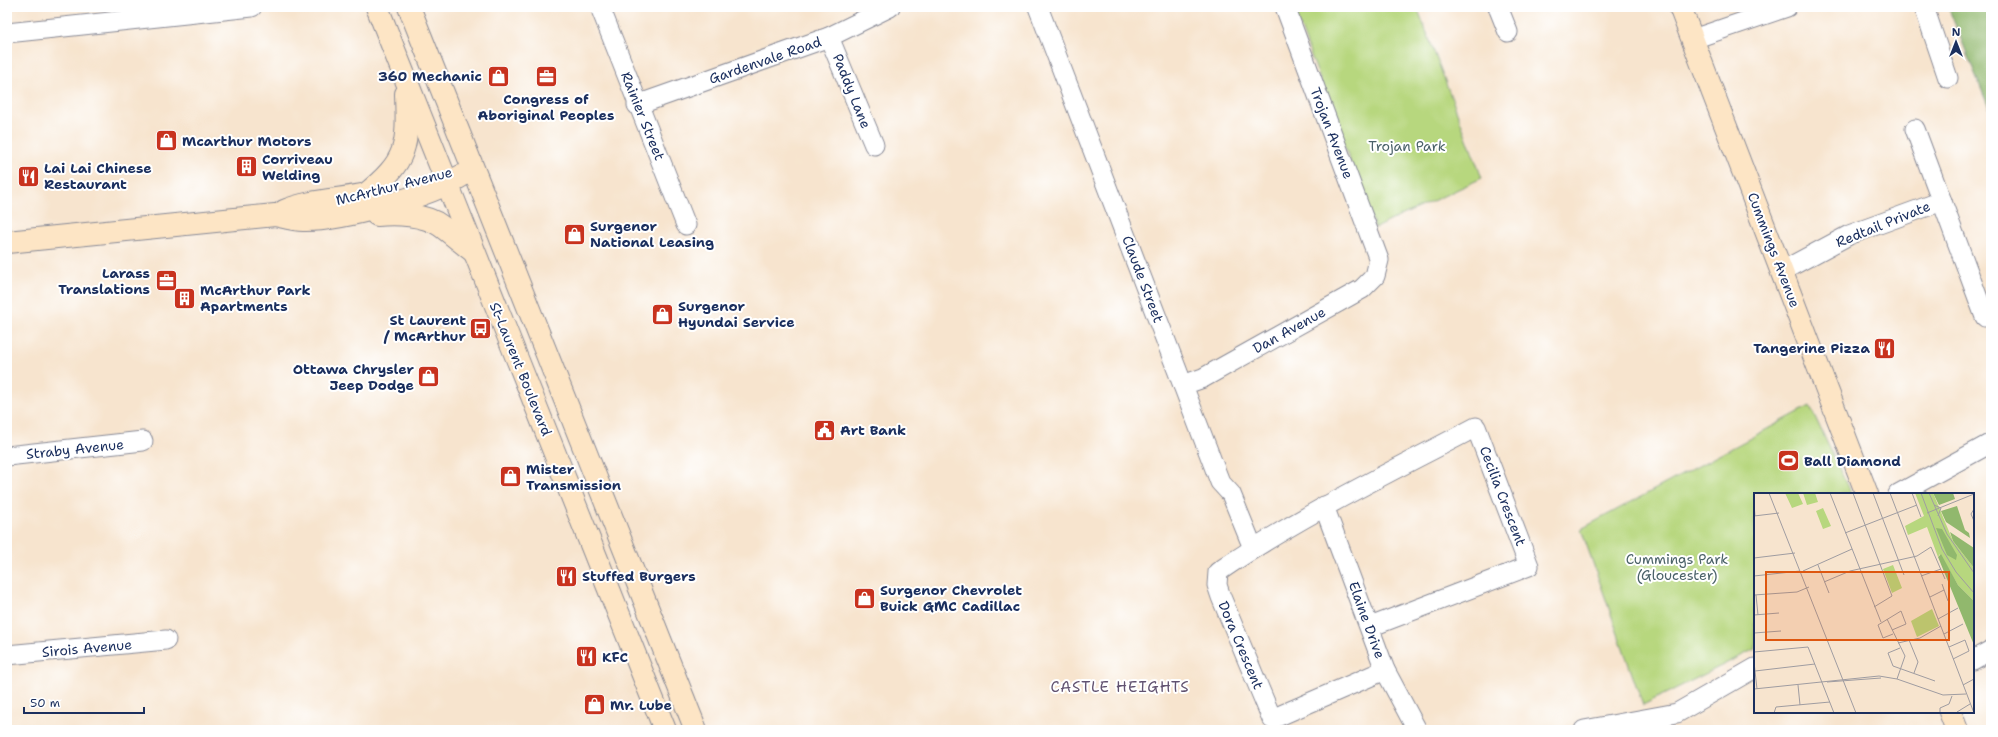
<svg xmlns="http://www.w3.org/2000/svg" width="1998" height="737" font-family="'Shantell Sans',sans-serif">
	<rect width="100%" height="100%" fill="#fff"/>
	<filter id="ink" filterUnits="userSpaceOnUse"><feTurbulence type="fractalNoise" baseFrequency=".025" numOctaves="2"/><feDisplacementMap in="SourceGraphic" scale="8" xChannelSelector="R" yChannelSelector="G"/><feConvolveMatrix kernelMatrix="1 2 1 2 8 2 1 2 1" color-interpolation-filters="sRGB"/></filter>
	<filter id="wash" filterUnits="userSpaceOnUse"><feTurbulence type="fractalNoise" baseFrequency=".012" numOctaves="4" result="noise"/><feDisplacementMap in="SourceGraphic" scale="16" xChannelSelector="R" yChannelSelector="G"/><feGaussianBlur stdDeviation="0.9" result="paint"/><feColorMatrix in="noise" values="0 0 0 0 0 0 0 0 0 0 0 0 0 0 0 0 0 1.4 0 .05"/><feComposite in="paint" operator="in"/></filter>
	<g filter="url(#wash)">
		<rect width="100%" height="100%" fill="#f7e4ce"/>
		<g fill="#b7d77e" stroke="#69836e">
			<path d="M1293 7H1417L1482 178 1375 228Z"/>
			<path d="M1810 406 1851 494H1755V649L1643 705 1581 529Z"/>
		</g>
		<path fill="#91b86d" stroke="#567466" d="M1948 7H1991V113Z"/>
	</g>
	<g filter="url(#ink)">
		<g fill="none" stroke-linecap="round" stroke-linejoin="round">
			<defs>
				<g id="street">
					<path d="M600 7 686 225"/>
					<path d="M1038 7 1220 482 1231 494 1253 548"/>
					<path d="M1498 7 1508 32"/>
					<path d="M1924 7 1948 78"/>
					<path d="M7 33 252 7"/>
					<path d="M829 37 874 145"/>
					<path d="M1693 39 1787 7"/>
					<path d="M637 105 829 37 890 7"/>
					<path d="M1915 129 1985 317"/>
					<path d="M1782 271 1849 235 1942 201"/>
					<path d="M1183 385 1203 378 1362 289 1375 276 1379 260 1285 7"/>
					<path d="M7 456 143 441"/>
					<path d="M1898 494 1991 443"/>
					<path d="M1324 506 1385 670 1417 730"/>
					<path d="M1370 627 1529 566 1476 427C1389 473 1299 516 1218 572L1217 585 1221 597 1272 719 1385 670"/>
					<path d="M7 655 166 640"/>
					<path d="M1973 660 1991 650"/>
					<path d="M1584 730 1677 713 1755 668"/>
				</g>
				<g id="secondary">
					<path d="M377 7 665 730"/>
					<path d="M409 7 696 730"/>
					<path d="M1680 7 1867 494"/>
					<path d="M365 195C408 160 408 147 406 94"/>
					<path d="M284 211C312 199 348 200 379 191"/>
					<path d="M377 215C395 213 425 214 441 226 452 234 462 243 473 251"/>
					<path d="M7 242 275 215C284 217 294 220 303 220 339 221 431 196 461 176"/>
					<path d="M1950 712 1957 730"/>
				</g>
			</defs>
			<use href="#street" stroke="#898a96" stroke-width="21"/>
			<use href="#secondary" stroke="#898a96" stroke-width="24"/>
			<use href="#street" stroke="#fff" stroke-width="19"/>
			<use href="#secondary" stroke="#fde5c5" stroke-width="22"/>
		</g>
	</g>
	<defs>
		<symbol id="shop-square" viewBox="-11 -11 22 22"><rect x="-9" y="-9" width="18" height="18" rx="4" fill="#c8321e" stroke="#fff"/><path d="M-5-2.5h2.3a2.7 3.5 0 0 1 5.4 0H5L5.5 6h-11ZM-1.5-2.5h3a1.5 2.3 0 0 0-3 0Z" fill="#fff"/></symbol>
		<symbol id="office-square" viewBox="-11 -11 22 22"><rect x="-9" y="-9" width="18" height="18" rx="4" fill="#c8321e" stroke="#fff"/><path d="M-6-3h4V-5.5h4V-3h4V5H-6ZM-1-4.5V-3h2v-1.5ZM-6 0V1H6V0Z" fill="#fff"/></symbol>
		<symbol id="building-square" viewBox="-11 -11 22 22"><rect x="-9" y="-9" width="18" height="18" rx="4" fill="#c8321e" stroke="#fff"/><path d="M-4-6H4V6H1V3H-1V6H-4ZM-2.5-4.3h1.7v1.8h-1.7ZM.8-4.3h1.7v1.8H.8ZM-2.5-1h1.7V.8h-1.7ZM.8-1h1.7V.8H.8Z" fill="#fff"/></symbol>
		<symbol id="restaurant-square" viewBox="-11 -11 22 22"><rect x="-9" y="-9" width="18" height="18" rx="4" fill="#c8321e" stroke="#fff"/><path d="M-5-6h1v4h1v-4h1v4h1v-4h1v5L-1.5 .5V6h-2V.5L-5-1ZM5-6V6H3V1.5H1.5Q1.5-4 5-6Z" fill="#fff"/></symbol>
		<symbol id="bus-square" viewBox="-11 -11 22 22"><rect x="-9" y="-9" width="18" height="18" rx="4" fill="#c8321e" stroke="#fff"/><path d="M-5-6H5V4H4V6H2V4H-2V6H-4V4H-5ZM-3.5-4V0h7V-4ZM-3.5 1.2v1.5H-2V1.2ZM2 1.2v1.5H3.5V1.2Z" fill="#fff"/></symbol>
		<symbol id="civic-square" viewBox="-11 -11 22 22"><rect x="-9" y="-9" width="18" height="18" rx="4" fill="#c8321e" stroke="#fff"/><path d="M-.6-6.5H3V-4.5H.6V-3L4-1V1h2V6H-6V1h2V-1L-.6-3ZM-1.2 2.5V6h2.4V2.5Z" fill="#fff"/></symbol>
		<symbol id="stadium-square" viewBox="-11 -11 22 22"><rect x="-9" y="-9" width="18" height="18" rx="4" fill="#c8321e" stroke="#fff"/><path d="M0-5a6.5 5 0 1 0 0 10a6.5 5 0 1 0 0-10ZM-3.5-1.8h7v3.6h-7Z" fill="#fff"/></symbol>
	</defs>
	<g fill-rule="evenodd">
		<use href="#shop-square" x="486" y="64" width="25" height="25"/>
		<use href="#office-square" x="534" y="64" width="25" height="25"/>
		<use href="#shop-square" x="154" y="128" width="25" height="25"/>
		<use href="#building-square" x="234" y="154" width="25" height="25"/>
		<use href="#restaurant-square" x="16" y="164" width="25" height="25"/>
		<use href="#shop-square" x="562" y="222" width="25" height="25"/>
		<use href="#office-square" x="154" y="268" width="25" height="25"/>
		<use href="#building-square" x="172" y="286" width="25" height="25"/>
		<use href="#shop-square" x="650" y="302" width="25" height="25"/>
		<use href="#bus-square" x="468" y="316" width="25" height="25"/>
		<use href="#restaurant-square" x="1872" y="336" width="25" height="25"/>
		<use href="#shop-square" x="416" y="364" width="25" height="25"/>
		<use href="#civic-square" x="812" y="418" width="25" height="25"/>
		<use href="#stadium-square" x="1776" y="448" width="25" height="25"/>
		<use href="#shop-square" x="498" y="464" width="25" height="25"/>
		<use href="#restaurant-square" x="554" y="564" width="25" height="25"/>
		<use href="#shop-square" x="852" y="586" width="25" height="25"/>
		<use href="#restaurant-square" x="574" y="644" width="25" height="25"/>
		<use href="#shop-square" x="582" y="692" width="25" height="25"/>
	</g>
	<g text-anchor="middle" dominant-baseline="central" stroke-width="4" stroke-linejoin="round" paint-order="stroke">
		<g font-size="14" fill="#1b2f5e" stroke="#fff">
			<text transform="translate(765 60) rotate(-19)">Gardenvale Road</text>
			<text transform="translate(852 91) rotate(68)">Paddy Lane</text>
			<text transform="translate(643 116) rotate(68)">Rainier Street</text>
			<text transform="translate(1332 133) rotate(69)">Trojan Avenue</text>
			<text transform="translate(394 186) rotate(-14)">McArthur Avenue</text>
			<text transform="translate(1883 224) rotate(-22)">Redtail Private</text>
			<text transform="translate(1774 250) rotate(69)">Cummings Avenue</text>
			<text transform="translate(1143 279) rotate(69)">Claude Street</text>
			<text transform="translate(1289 330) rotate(-29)">Dan Avenue</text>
			<text transform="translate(521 369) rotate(68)">St-Laurent Boulevard</text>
			<text transform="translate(75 449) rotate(-6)">Straby Avenue</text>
			<text transform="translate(1503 496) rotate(69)">Cecilia Crescent</text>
			<text transform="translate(1367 620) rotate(70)">Elaine Drive</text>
			<text transform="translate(1241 645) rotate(67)">Dora Crescent</text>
			<text transform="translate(87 648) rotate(-5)">Sirois Avenue</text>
		</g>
		<g font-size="14" font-weight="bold" fill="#1b2f5e" stroke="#fff" text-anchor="start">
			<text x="482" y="76" text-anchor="end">360 Mechanic</text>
			<text x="546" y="99" text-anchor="middle">Congress of<tspan x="546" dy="16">Aboriginal Peoples</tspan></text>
			<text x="182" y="141">Mcarthur Motors</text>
			<text x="262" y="159">Corriveau<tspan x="262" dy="16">Welding</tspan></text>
			<text x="44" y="168">Lai Lai Chinese<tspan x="44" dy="16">Restaurant</tspan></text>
			<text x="590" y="226">Surgenor<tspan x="590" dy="16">National Leasing</tspan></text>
			<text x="150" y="273" text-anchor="end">Larass<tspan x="150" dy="16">Translations</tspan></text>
			<text x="200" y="290">McArthur Park<tspan x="200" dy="16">Apartments</tspan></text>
			<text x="678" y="306">Surgenor<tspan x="678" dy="16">Hyundai Service</tspan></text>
			<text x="466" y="320" text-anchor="end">St Laurent<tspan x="466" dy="16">/ McArthur</tspan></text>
			<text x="1870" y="348" text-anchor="end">Tangerine Pizza</text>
			<text x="414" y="369" text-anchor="end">Ottawa Chrysler<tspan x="414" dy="16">Jeep Dodge</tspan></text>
			<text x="840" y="430">Art Bank</text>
			<text x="1804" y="461">Ball Diamond</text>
			<text x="526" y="469">Mister<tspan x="526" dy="16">Transmission</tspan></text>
			<text x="582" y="576">Stuffed Burgers</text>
			<text x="880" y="590">Surgenor Chevrolet<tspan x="880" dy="16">Buick GMC Cadillac</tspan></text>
			<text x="602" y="657">KFC</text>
			<text x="610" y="705">Mr. Lube</text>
		</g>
		<g font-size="14" fill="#4a6168" stroke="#fff">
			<text x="1407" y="146">Trojan Park</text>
			<text x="1677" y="559">Cummings Park<tspan x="1677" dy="16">(Gloucester)</tspan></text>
		</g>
		<g font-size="15" letter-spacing="1" fill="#625371" stroke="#fff">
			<text x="1120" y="687">CASTLE HEIGHTS</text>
		</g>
	</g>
	<g transform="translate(1754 493)">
		<rect width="220" height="220" fill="#f7e4ce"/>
		<path d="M31 0H44L49 11 38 15ZM49 0H61L64 9 53 12ZM161 0H179L199 48 220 75V108L204 92 186 61 184 64 173 34 154 42 151 33 170 23ZM69 15 77 33 69 36 62 18ZM139 72 148 95 138 100 129 76ZM178 116 185 133 163 144 157 128Z" fill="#b7d77e"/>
		<path d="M179 0H199L201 6 185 12ZM203 13 211 37 215 40 216 45 192 29 187 18ZM182 35 188 36 203 62 202 67 193 62ZM196 39 220 55V75L199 48ZM187 61 204 92 220 108V152L184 64Z" fill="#91b86d"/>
		<path fill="none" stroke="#9f9ca1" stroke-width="1" d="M15 0 102 220M76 0 127 129M99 0 138 103 120 114M119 0 150 82M136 0 220 220M158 0 167 24M167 0 188 56 202 79 220 100M175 0 193 41 220 80M0 11 1 23M180 12 187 15 184 23M220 16 217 21 220 28M173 20 220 1M0 23 25 20M91 40 163 12M0 65 41 60M64 72 75 100M49 78 98 56M0 83 46 78M167 83 187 76M70 89 96 78 163 63 177 54 191 86M188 91 194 108M0 102 43 99 55 94M2 102 4 122M176 104 190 97M0 122 25 120M133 126 151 163 143 186M184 126 204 115M138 137 152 131 147 118 124 132 129 145 139 141M0 140 27 138M190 141 209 131M155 147 164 169 160 180M144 150 166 145 187 133M195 154 211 147 215 158 199 166M146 155 134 160 139 173 181 188M0 159 54 154 80 220M0 169 3 196M1 178 61 171M73 189 127 185M44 192 46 212M209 192 220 186M0 196 125 183 143 186 189 202 212 201M203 219 216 211M20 220 22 214 76 209M186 220V215L195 211 198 203"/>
		<path fill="#de5710" fill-opacity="0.15" stroke="#de5710" stroke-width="2" d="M12 79H195V147H12Z"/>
		<rect width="220" height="220" fill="none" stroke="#1b2f5e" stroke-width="2"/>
	</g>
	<rect width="1998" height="737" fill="none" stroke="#fff" stroke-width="24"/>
	<g transform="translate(1956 42)" stroke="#ffffff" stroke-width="3" paint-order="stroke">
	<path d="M0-3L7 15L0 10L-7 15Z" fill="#1b2f5e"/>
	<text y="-6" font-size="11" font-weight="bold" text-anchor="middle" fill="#1b2f5e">N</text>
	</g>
	<path d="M24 707v6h120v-6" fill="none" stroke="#1b2f5e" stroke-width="2"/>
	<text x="30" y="707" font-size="12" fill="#1b2f5e" stroke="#ffffff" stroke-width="3" paint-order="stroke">50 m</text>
</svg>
